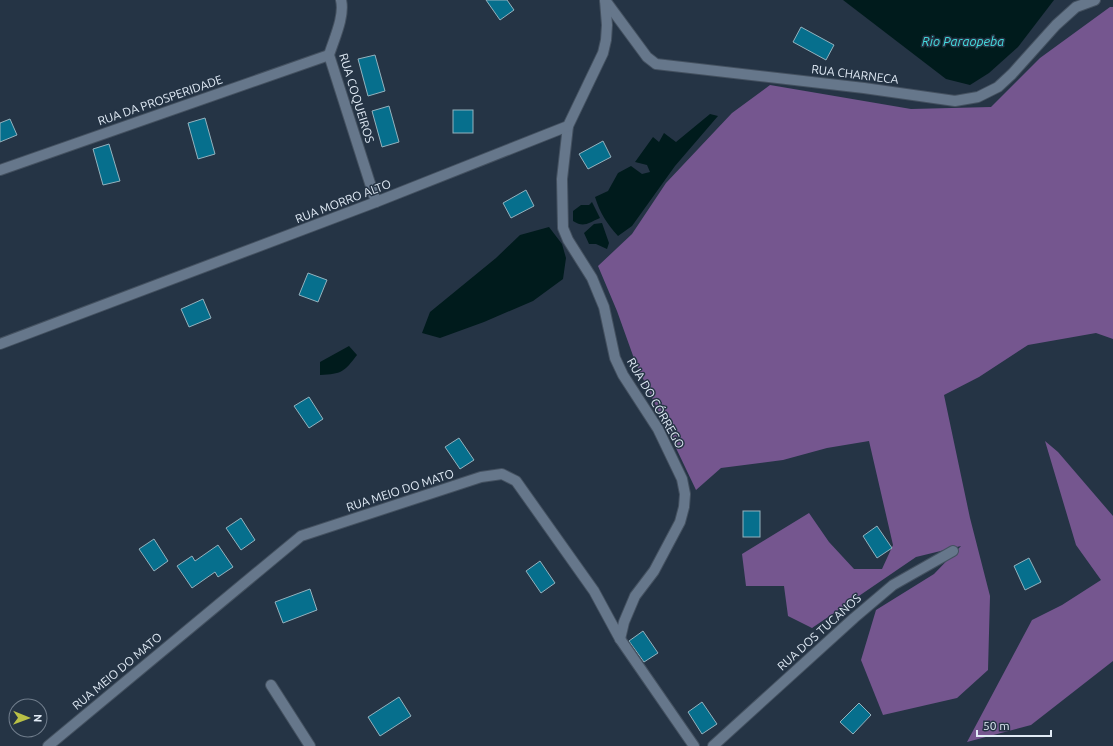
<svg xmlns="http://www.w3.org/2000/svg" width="1113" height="746" font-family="Ubuntu,sans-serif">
	<rect width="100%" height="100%" fill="#253445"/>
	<g fill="#75568f">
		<path d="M1110 7H1113V339L1096 333 1028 345 979 377 944 395 970 518 990 596 988 670 957 698 883 715 861 660 876 610 934 574 961 546 916 557 812 628 788 616 784 586H746L742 554 809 513 829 542 854 569H882L893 545 869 441 827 448 783 460 721 468 696 490 636 364 617 311 598 266 632 234 666 183 732 113 770 85 911 109 991 107 1040 58Z"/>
		<path d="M1045 441 1058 452 1113 516V661L1031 725 967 742 1032 620 1062 605 1101 580 1076 545Z"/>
	</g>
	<g fill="#001b1c">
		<path d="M843 0H1054L1018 47 989 73 970 85 946 79Z"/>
		<path d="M710 114 718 116 675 166 632 226 618 236C607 224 600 213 595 197L608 191 618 173 631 166 642 174 650 172 647 165 635 162 653 137 659 142 664 133 676 142Z"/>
		<path d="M592 202 600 218C588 223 584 228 573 221V211L581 205H589Z"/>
		<path d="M602 223 609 243 607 249 596 244H589L584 233 594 224Z"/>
		<path d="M549 227 562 244 566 258 563 279 533 301 484 322 440 338 422 333 430 312 496 258 520 235Z"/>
		<path d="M349 346 357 355C344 372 342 374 320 375V362Z"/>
	</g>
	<g fill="#066f8d" stroke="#94b2be">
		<path d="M486 0H507L514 10 500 20Z"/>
		<path d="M801 27 834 45 826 60 793 42Z"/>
		<path d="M375 55 385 91 368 96 358 59Z"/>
		<path d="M389 106 399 142 382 147 372 111Z"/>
		<rect x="453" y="110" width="20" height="23"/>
		<path d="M205 118 215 154 198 159 188 123Z"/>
		<path d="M10 119 17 135 0 142V123Z"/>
		<path d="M603 141 611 157 588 169 579 154Z"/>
		<path d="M109 144 120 181 103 185 93 149Z"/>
		<path d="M526 190 534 206 511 218 503 203Z"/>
		<path d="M308 273 327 280 318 302 299 295Z"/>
		<path d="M203 299 211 318 189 327 181 309Z"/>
		<path d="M309 397 323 419 309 428 294 406Z"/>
		<path d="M459 438 474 460 460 469 445 447Z"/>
		<rect x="743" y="511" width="17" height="26"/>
		<path d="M241 518 255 540 241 550 226 528Z"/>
		<path d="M877 526 892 548 877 558 863 536Z"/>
		<path d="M154 539 168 561 154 571 139 549Z"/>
		<path d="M218 545 233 567 218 577 215 572 192 588 177 566 192 556 195 561Z"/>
		<path d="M1029 558 1041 582 1025 590 1014 566Z"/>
		<path d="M540 561 555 583 541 593 526 571Z"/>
		<path d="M310 589 317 610 283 623 275 602Z"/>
		<path d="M643 631 658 653 644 662 629 641Z"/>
		<path d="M399 697 411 716 380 736 368 717Z"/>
		<path d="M702 702 717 724 702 734 688 712Z"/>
		<path d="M859 703 871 715 853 734 840 722Z"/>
	</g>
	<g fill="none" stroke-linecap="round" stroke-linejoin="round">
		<defs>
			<g id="minor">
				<path d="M341 0C345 16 334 39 329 55L376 202"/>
				<path d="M605 0 647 57 656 64 864 88 955 101 978 97 998 87 1012 74 1056 25 1076 7 1095 0"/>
				<path d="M568 126 562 179 563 228 568 240 592 278 599 295 604 307 615 358 623 375 658 429 682 479 685 494 684 507 680 522 654 571 635 596 624 622 620 639"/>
				<path d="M0 170 329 55"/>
				<path d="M0 344 376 202 568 126 603 53 606 40 607 25 605 0"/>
				<path d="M271 685 310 746"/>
				<path d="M48 746 301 536 481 477 502 474 516 481 594 591 620 639 694 746"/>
				<path d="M713 746 854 618 893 585 953 551"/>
			</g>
		</defs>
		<use href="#minor" stroke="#445160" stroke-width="12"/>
		<use href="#minor" stroke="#66778b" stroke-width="10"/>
	</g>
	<g text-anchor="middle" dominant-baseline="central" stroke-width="3" stroke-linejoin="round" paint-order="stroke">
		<g font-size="12" fill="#e1ebf6" stroke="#253445">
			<text transform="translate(855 74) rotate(7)">RUA CHARNECA</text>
			<text transform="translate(357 98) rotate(73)">RUA COQUEIROS</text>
			<text transform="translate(160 100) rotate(-19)">RUA DA PROSPERIDADE</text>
			<text transform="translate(343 201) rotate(-21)">RUA MORRO ALTO</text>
			<text transform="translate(656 403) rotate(60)">RUA DO CÓRREGO</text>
			<text transform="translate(400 490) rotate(-18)">RUA MEIO DO MATO</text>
			<text transform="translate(819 632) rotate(-42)">RUA DOS TUCANOS</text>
			<text transform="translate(117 671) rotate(-40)">RUA MEIO DO MATO</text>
		</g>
		<g font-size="13" font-style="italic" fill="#43dcde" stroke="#253445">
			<text x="963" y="41">Rio Paraopeba</text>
		</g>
	</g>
	<g transform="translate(28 718) rotate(91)"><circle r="19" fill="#253445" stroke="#707d8c"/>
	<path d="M0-3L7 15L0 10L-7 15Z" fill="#b9c046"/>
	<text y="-6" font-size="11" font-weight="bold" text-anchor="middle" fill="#e1ebf6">N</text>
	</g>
	<path d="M977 730v6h74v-6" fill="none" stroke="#e1ebf6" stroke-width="2"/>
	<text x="983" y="730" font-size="12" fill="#e1ebf6" stroke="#253445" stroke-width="3" paint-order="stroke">50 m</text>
</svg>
